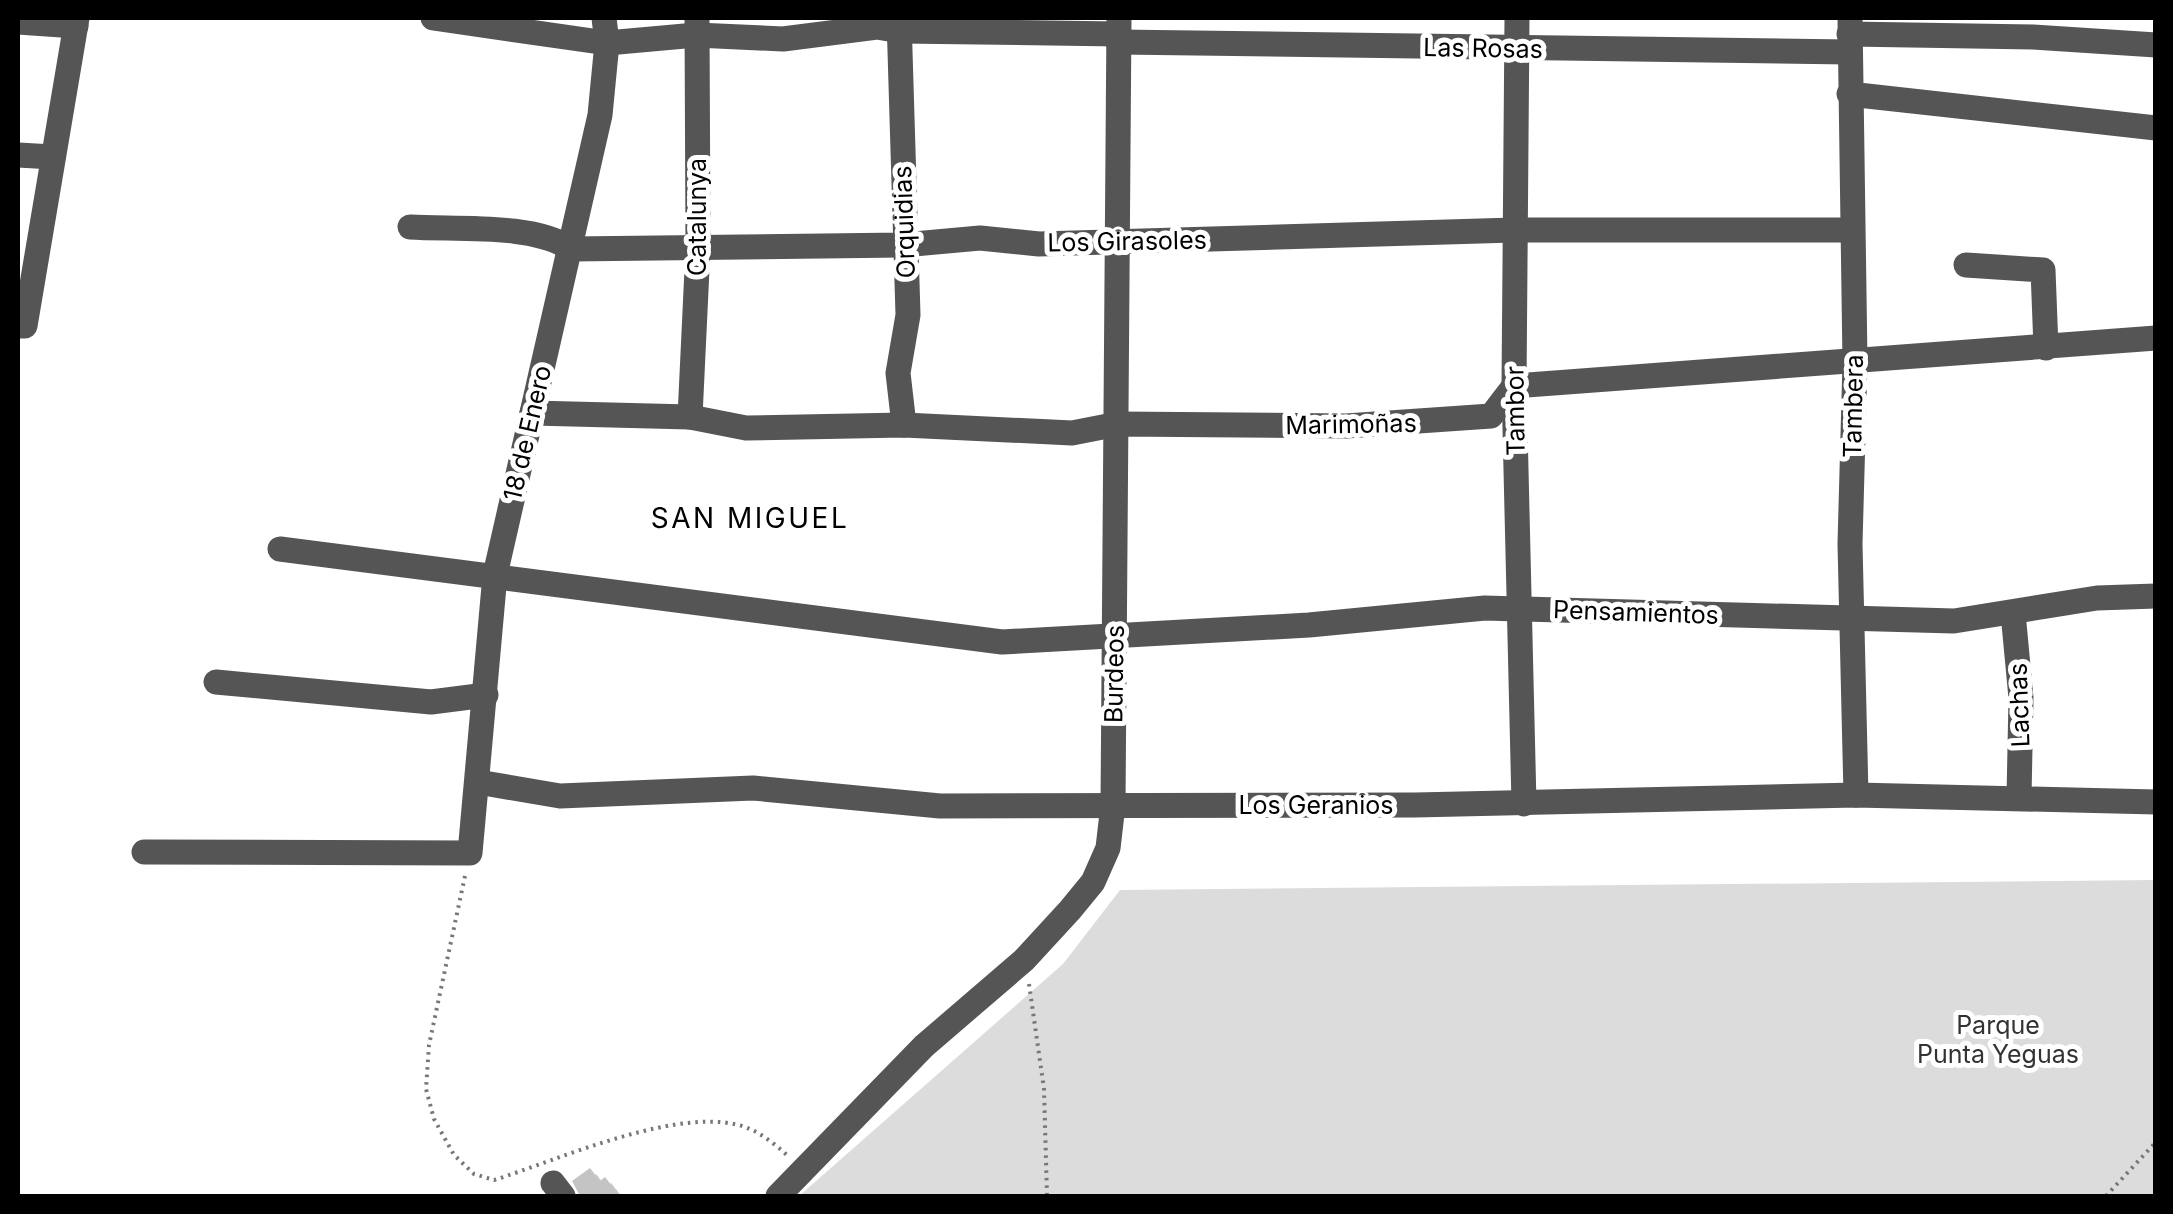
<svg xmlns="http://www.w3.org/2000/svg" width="2173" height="1214" font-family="Inter,sans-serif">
	<defs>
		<filter id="shadow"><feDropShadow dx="6" dy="6" stdDeviation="0" flood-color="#0004"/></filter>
	</defs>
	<rect width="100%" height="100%" fill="#fff"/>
	<path fill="#dcdcdc" d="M2155 880V1196H799L1063 964 1120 890Z"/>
	<path fill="#c4c4c4" filter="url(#shadow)" d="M590 1168 600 1181 605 1177 620 1196H580L572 1181Z"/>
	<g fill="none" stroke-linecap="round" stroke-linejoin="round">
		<g stroke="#777" stroke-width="4" stroke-dasharray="2.5 5" stroke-linecap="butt">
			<path d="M465 876 429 1045 426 1089 434 1119 454 1155 474 1174 494 1180C556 1161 687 1101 750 1129 764 1135 777 1146 788 1156"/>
			<path d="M1029 984 1044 1089 1047 1196"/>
			<path d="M2106 1196 2156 1142"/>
		</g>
		<g stroke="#555" stroke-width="25">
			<path d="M433 18 607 43 696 35 783 39 877 27 900 31 1119 34"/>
			<path d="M899 18 908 315 898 373 904 425"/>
			<path d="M1517 18 1514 386 1524 804"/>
			<path d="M1850 18 1855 362 1850 544 1856 795"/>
			<path d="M18 22 76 26"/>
			<path d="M1849 34 2033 37 2156 45"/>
			<path d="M1118 42 1849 52"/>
			<path d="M1849 94 2156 128"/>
			<path d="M18 155 53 157"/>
			<path d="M410 227C455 230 534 223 571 249L903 245 980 238 1039 244 1514 230H1850"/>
			<path d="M1966 265 2043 270 2046 348"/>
			<path d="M18 326H25L77 18"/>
			<path d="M532 413 690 417 746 428 904 425 1072 433 1118 424 1346 426 1491 416 1514 386 2156 338"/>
			<path d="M690 417 698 248 697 18"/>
			<path d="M280 549 1002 642 1309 625 1485 608 1954 621 2097 598 2156 596"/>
			<path d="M2013 613 2021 698 2019 797"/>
			<path d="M216 682 431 702 486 695"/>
			<path d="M478 782 560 796 753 788 940 806 1415 805 1856 795 2156 802"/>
			<path d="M144 852 470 853 495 575 600 115 607 43 604 18"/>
			<path d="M553 1183 563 1196"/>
			<path d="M778 1196 924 1046 1024 960 1070 910 1093 882 1108 848 1113 805 1119 18"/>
		</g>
	</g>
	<g text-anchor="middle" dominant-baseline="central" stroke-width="10" stroke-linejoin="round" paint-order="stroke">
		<g font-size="25" fill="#000" stroke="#fff">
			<text transform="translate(1483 48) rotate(1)">Las Rosas</text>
			<text transform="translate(697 217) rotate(-90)">Catalunya</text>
			<text transform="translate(904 222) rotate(-92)">Orquidias</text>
			<text transform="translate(1127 241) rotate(-1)">Los Girasoles</text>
			<text transform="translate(1853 406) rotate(-89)">Tambera</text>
			<text transform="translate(1515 411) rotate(-91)">Tambor</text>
			<text transform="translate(1351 424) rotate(-1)">Marimoñas</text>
			<text transform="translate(527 433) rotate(-77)">18 de Enero</text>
			<text transform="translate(1636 612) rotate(2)">Pensamientos</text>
			<text transform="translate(1114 674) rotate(-89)">Burdeos</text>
			<text transform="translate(2019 705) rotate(-92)">Lachas</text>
			<text x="1316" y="805">Los Geranios</text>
		</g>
		<g font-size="25" fill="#333" stroke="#fff">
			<text x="1998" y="1025">Parque<tspan x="1998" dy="29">Punta Yeguas</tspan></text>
		</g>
		<g font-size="28" letter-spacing="2.5" fill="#000" stroke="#fff">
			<text x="750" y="518">SAN MIGUEL</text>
		</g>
	</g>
	<rect width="2173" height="1214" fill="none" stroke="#000000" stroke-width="40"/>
</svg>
